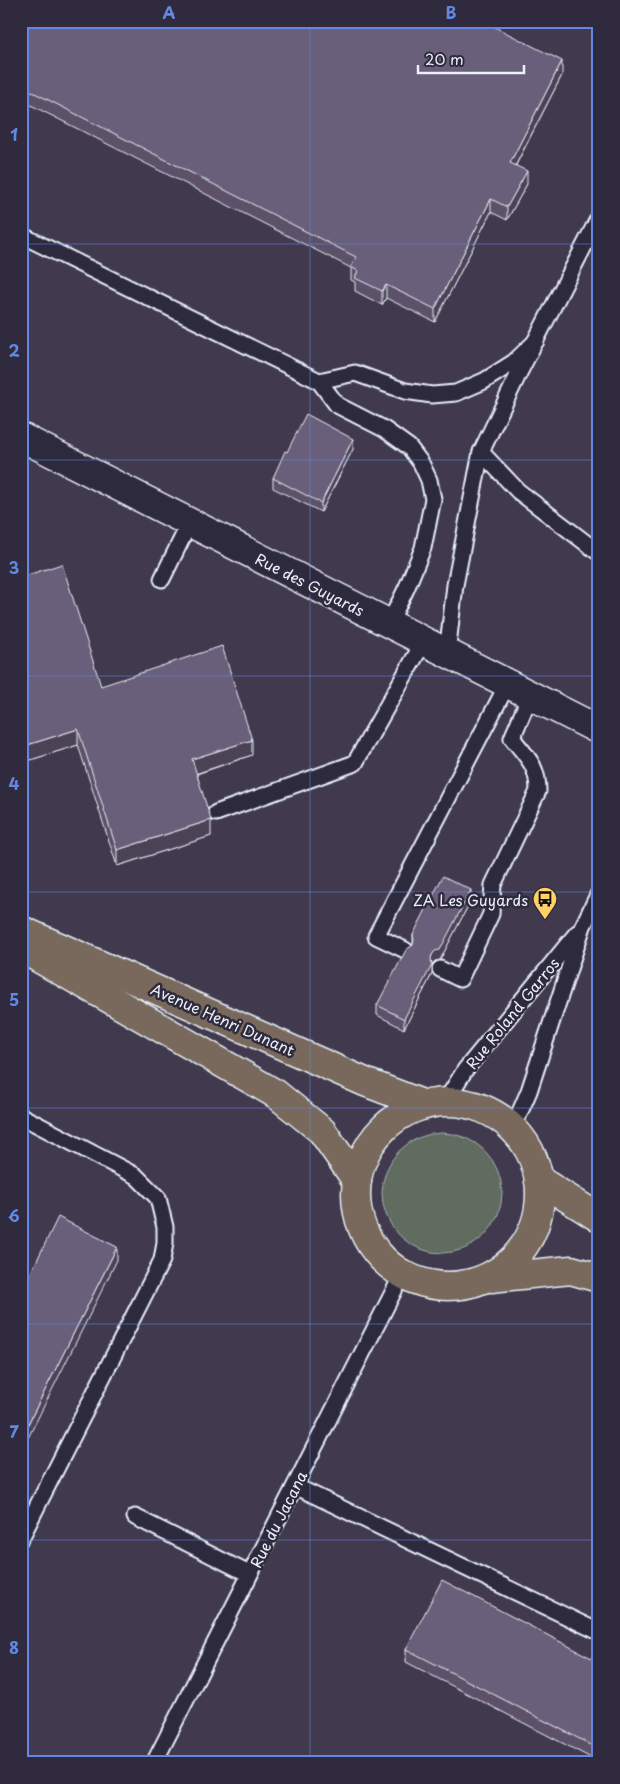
<svg xmlns="http://www.w3.org/2000/svg" width="620" height="1784" font-family="'Playpen Sans',sans-serif">
	<rect width="100%" height="100%" fill="#413a4f"/>
	<filter id="ink" filterUnits="userSpaceOnUse"><feTurbulence type="fractalNoise" baseFrequency=".02" numOctaves="2"/><feDisplacementMap in="SourceGraphic" scale="10" xChannelSelector="R" yChannelSelector="G"/><feConvolveMatrix kernelMatrix="1 2 1 2 8 2 1 2 1" color-interpolation-filters="sRGB"/></filter>
	<g filter="url(#ink)">
		<circle fill="#606c61" stroke="#a4aeac" cx="442" cy="1193" r="60"/>
		<g fill="none" stroke-linecap="round" stroke-linejoin="round">
			<defs>
				<g id="service">
					<path d="M21 235 319 381 355 373 405 391 432 395 456 393 484 381 514 362 536 341"/>
					<path d="M319 381 337 405 384 429 409 447 421 463 429 480 433 499 423 548 407 587 389 624"/>
					<path d="M481 452 518 491 599 553"/>
					<path d="M162 579 190 522"/>
					<path d="M447 654 455 585 481 452 520 371 599 217"/>
					<path d="M216 813 355 763 424 641"/>
					<path d="M405 950 376 936 507 685"/>
					<path d="M440 969 460 979 491 914 493 885 538 791C538 766 527 757 512 738L530 696"/>
					<path d="M445 1102 465 1070 577 933"/>
					<path d="M21 1116 136 1176 158 1198 165 1227V1243L162 1260 21 1538"/>
					<path d="M513 1128 529 1091 583 926 599 893"/>
					<path d="M295 1486 599 1632"/>
					<path d="M135 1517 249 1574"/>
					<path d="M154 1763 402 1275"/>
				</g>
				<path id="minor" d="M21 437 599 730"/>
				<g id="primary">
					<path d="M21 930 365 1082 425 1105"/>
					<path d="M21 948 276 1094 322 1131 357 1181"/>
					<circle cx="448" cy="1194" r="92"/>
					<path d="M539 1180 599 1218"/>
					<path d="M491 1278 571 1270 599 1278"/>
				</g>
			</defs>
			<use href="#service" stroke="#e8f1f8" stroke-width="19"/>
			<use href="#minor" stroke="#e8f1f8" stroke-width="31"/>
			<use href="#primary" stroke="#e8f1f8" stroke-width="31"/>
			<use href="#service" stroke="#2f2a3d" stroke-width="15"/>
			<use href="#minor" stroke="#2f2a3d" stroke-width="28"/>
			<use href="#primary" stroke="#78695c" stroke-width="28"/>
		</g>
		<g fill="#5c5169" stroke="#e8f1f8">
			<path d="M21 21 562 75 516 165 527 184 507 220 491 212 435 322 386 298 382 305 355 291V282L351 280V268L21 100Z"/>
			<path d="M353 449 321 512 273 488V478L287 452Z"/>
			<path d="M21 577 101 686 252 755 197 774 211 836 117 866 78 745 21 763Z"/>
			<path d="M471 900 440 960 435 961 432 964V974L404 1029 377 1015V1005L413 945V935Z"/>
			<path d="M406 1649 599 1662V1762L406 1662Z"/>
		</g>
		<g fill="#4b4255" stroke="#e8f1f8">
			<path d="M562 61V75L510 176V163Z"/>
			<path d="M527 171V184L507 220V207Z"/>
			<path d="M491 199V212L435 322V309Z"/>
			<path d="M386 285V298L382 305V291Z"/>
			<path d="M353 439V449L321 512V503Z"/>
			<path d="M78 729V745L21 763V747Z"/>
			<path d="M252 740V755L192 775V759Z"/>
			<path d="M211 820V836L117 866V850Z"/>
			<path d="M471 890V900L440 960 435 961 432 964V974L404 1029V1019L432 955Z"/>
			<path d="M117 1247V1260L21 1452V1438Z"/>
		</g>
		<g fill="#6b5e7a" stroke="#e8f1f8">
			<path d="M21 21H483L562 61 510 163 527 171 507 207 491 199 435 309 386 285 382 291 355 278 358 271 351 267 356 257 21 86Z"/>
			<path d="M306 414 353 439 321 503 273 478 285 451 287 452Z"/>
			<path d="M62 564 101 686 222 646 252 740 192 759 211 820 117 850 78 729 21 747V577Z"/>
			<path d="M443 876 471 890 440 950 435 951 432 955 431 959 432 965 404 1019 377 1005 406 950 413 945 414 940 413 935Z"/>
			<path d="M58 1217 117 1247 21 1438V1290L22 1291Z"/>
			<path d="M442 1580 599 1662V1749L406 1649Z"/>
		</g>
	</g>
	<path fill="none" stroke="#6487e3" stroke-width="1" stroke-opacity="0.55" d="M310 21V1763M21 244H599M21 460H599M21 676H599M21 892H599M21 1108H599M21 1324H599M21 1540H599"/>
	<defs>
		<symbol id="bus-pin" viewBox="-11 -11 22 30"><path d="M0 17L-7.5 6A9.5 9.5 0 1 1 7.5 6Z" fill="#ffd166" stroke="#2f2a3d"/><path d="M-5-6H5V4H4V6H2V4H-2V6H-4V4H-5ZM-3.5-4V0h7V-4ZM-3.5 1.2v1.5H-2V1.2ZM2 1.2v1.5H3.5V1.2Z" fill="#111"/></symbol>
	</defs>
	<g fill-rule="evenodd">
		<use href="#bus-pin" x="531" y="885" width="28" height="38"/>
	</g>
	<g text-anchor="middle" dominant-baseline="central" stroke-width="5" stroke-linejoin="round" paint-order="stroke">
		<g font-size="15" fill="#e8f1f8" stroke="#2f2a3d">
			<text transform="translate(310 584) rotate(27)">Rue des Guyards</text>
			<text transform="translate(512 1013) rotate(-51)">Rue Roland Garros</text>
			<text transform="translate(223 1019) rotate(24)">Avenue Henri Dunant</text>
			<text transform="translate(278 1519) rotate(-63)">Rue du Jacana</text>
		</g>
		<g font-size="15" fill="#e8f1f8" stroke="#2f2a3d" text-anchor="end">
			<text x="528" y="899">ZA Les Guyards</text>
		</g>
	</g>
	<rect width="620" height="1784" fill="none" stroke="#2f2a3d" stroke-width="55"/>
	<path d="M418 65v8h106v-8" fill="none" stroke="#e8f1f8" stroke-width="2.5"/>
	<text x="425" y="65" font-size="15" fill="#e8f1f8" stroke="#2f2a3d" stroke-width="4" paint-order="stroke">20 m</text>
	<rect x="28" y="28" width="564" height="1728" fill="none" stroke="#6487e3" stroke-width="2"/>
	<g font-size="16" text-anchor="middle" font-weight="bold" fill="#6487e3">
		<text x="169" y="19">A</text>
		<text x="451" y="19">B</text>
		<text x="14" y="141">1</text>
		<text x="14" y="357">2</text>
		<text x="14" y="574">3</text>
		<text x="14" y="790">4</text>
		<text x="14" y="1006">5</text>
		<text x="14" y="1222">6</text>
		<text x="14" y="1438">7</text>
		<text x="14" y="1654">8</text>
	</g>
</svg>
